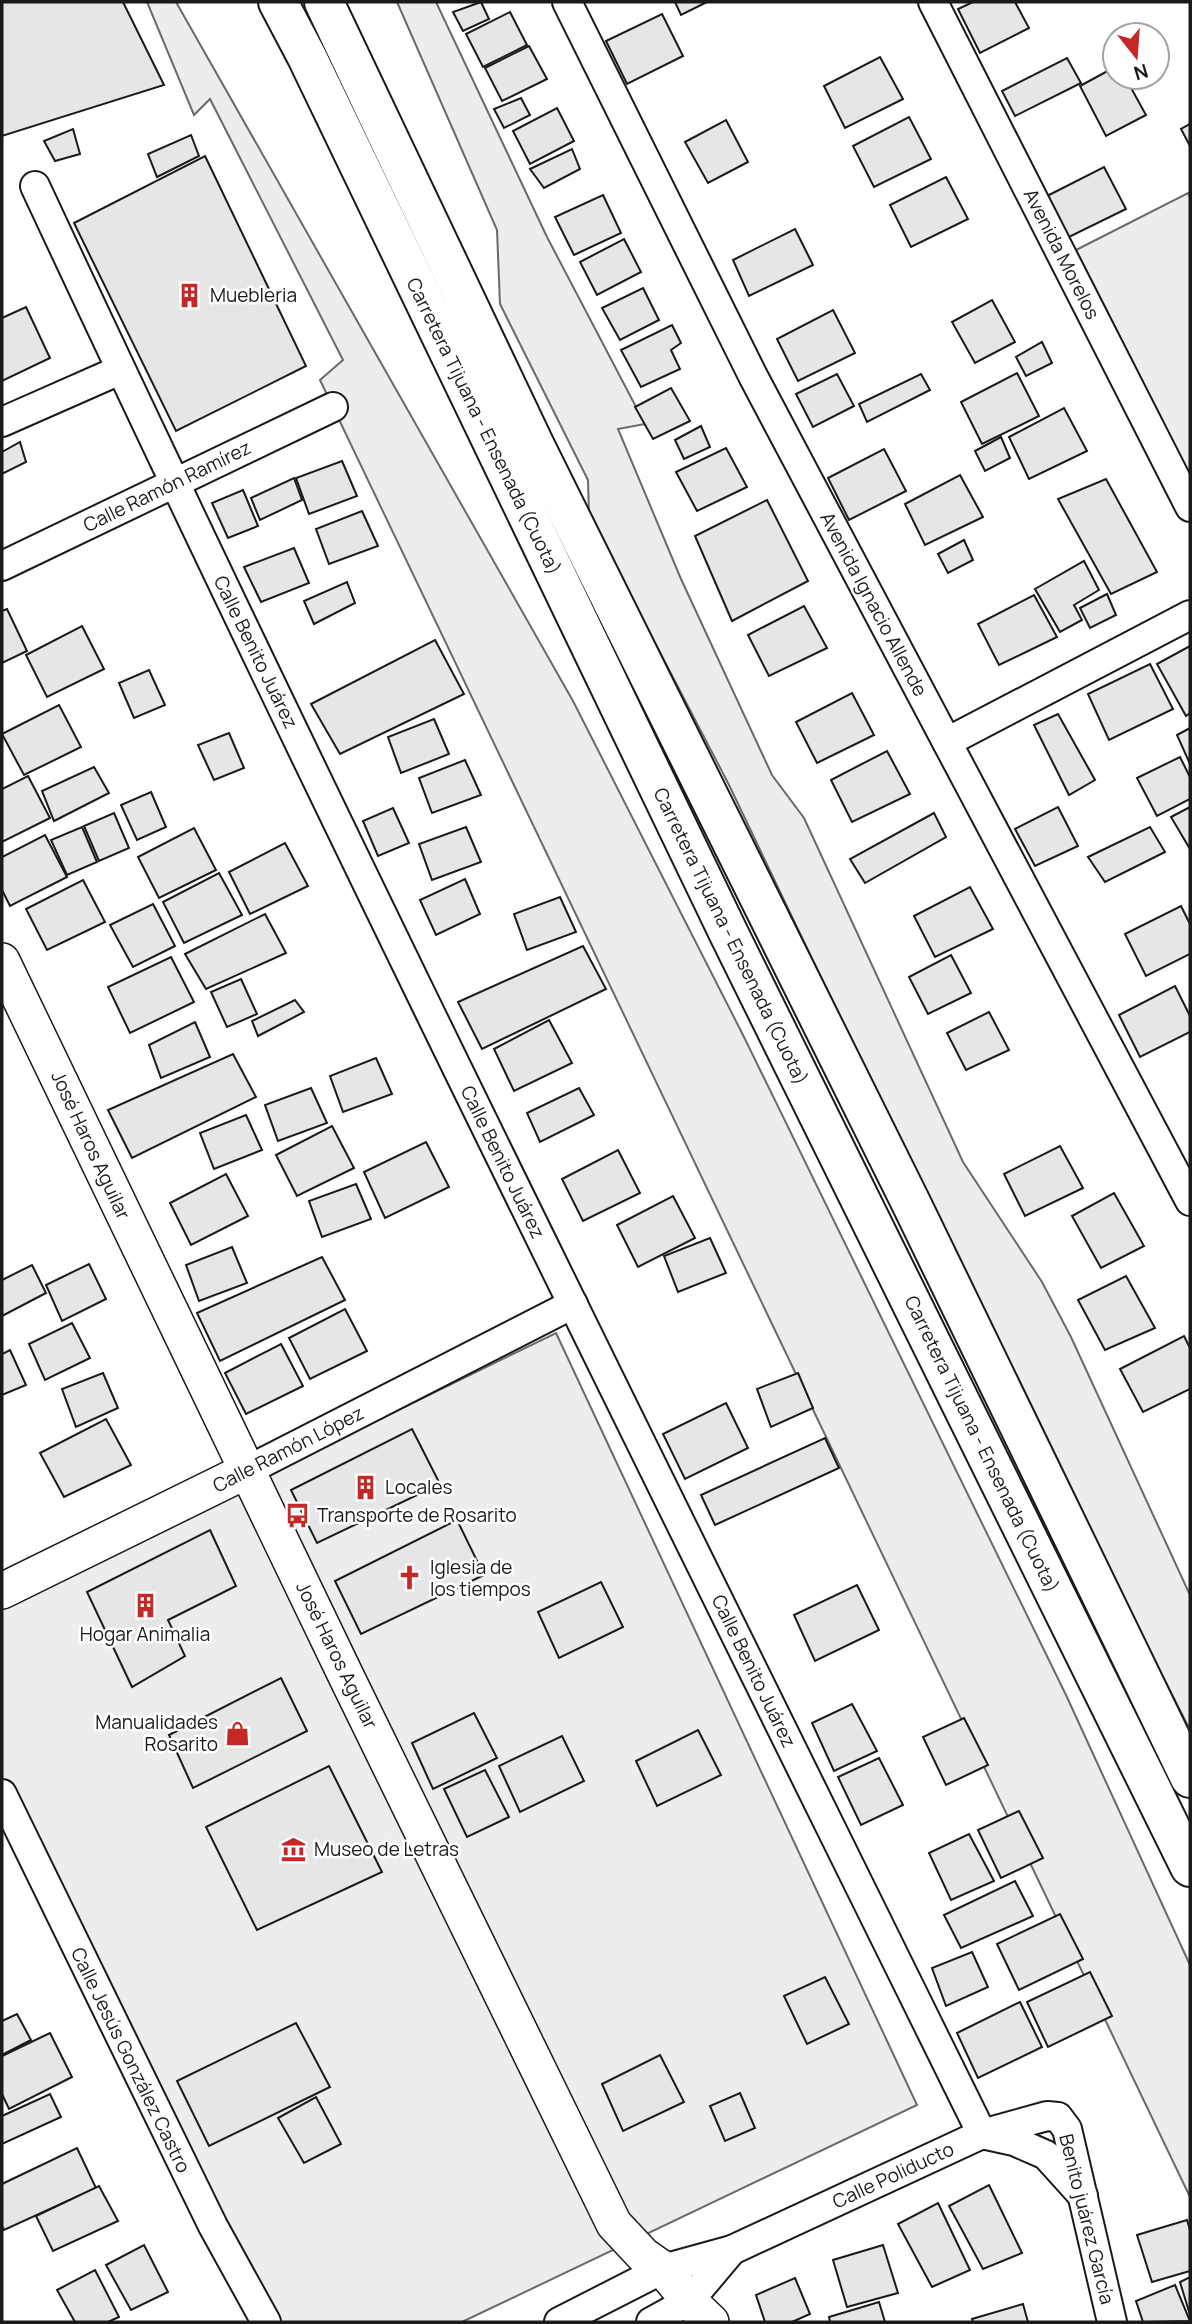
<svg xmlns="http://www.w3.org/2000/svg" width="1192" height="2324" font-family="Manrope,sans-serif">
	<rect width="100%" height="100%" fill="#fff"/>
	<g fill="#ededed" stroke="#6a6a6a" stroke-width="2">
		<path d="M147 2H176L573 701 743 1035 1066 1695 1190 1965V2197L320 380 343 360 210 99 194 115Z"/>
		<path d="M397 2H436L547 237 645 424 618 429 681 579 772 775 804 818 963 1162 1042 1282 1071 1337 1190 1595V1730L1036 1427 729 785 589 516 588 480 500 304 497 230Z"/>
		<path d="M1188 193 1190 197V475L1076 250Z"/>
		<path d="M556 1333 917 2105 462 2322H274L2 1780V1604Z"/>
	</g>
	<g fill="#e6e6e6" stroke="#1a1a1a" stroke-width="2">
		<path d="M2 2H123L164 85 2 136Z"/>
		<path d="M481 2 489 19 463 31 453 12Z"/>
		<path d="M675 2H707L681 15Z"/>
		<path d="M973 2H1015L1029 28 980 53 958 9Z"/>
		<path d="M510 12 527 45 483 67 466 34Z"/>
		<path d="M662 14 683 56 627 84 606 41Z"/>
		<path d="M529 46 547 79 502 101 485 68Z"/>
		<path d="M880 57 903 99 845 128 824 86Z"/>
		<path d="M1067 58 1081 83 1015 116 1002 91Z"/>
		<path d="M1115 67V77H1125L1146 115 1106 136 1080 86Z"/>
		<path d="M521 98 530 115 504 128 494 109Z"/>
		<path d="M557 108 574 141 530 164 513 131Z"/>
		<path d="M909 117 931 159 874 187 853 146Z"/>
		<path d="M726 120 748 162 708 183 685 142Z"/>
		<path d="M1190 124V146L1181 129Z"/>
		<path d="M73 129 80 154 55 161 44 141Z"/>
		<path d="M191 135 199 156 157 177 148 154Z"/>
		<path d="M572 149 580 169 544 188 530 169Z"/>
		<path d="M205 156 306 366 176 431 74 223Z"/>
		<path d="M1104 167 1126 209 1069 237 1047 196Z"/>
		<path d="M946 177 968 219 911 247 890 205Z"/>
		<path d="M603 195 621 233 574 255 555 217Z"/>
		<path d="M795 229 813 265 749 296 733 260Z"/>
		<path d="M624 239 641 272 597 295 580 262Z"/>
		<path d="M643 288 659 320 620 340 602 308Z"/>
		<path d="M992 300 1015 342 975 363 952 322Z"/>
		<path d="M26 307 50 358 2 381V318Z"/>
		<path d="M833 310 855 353 798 381 777 339Z"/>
		<path d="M672 325 681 343 671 350 680 369 641 387 621 350Z"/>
		<path d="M1042 342 1052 363 1026 376 1016 357Z"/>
		<path d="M1017 373 1039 416 982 444 961 402Z"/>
		<path d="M837 374 854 406 813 427 796 394Z"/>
		<path d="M921 374 930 390 867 422 859 404Z"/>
		<path d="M671 388 690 421 653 439 635 407Z"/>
		<path d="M1064 408 1087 451 1029 479 1009 437Z"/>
		<path d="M701 426 710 447 684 459 675 440Z"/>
		<path d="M1001 437 1010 458 985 471 975 451Z"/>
		<path d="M20 442 26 462 2 474V452Z"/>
		<path d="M726 448 747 487 697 511 676 472Z"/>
		<path d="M884 449 906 491 849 520 828 478Z"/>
		<path d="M342 461 357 496 309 514 296 478Z"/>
		<path d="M960 475 983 517 925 545 905 504Z"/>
		<path d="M294 478 302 500 260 520 251 498Z"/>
		<path d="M1106 479 1157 572 1111 594 1058 499Z"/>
		<path d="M243 490 258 526 228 538 212 503Z"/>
		<path d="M767 500 808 581 732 621 695 536Z"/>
		<path d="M362 511 378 546 329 564 316 529Z"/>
		<path d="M964 540 973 560 948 573 938 554Z"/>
		<path d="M294 548 309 583 261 602 244 567Z"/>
		<path d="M1084 561 1099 590 1074 605 1082 620 1060 632 1035 589Z"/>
		<path d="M347 582 355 603 314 624 304 601Z"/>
		<path d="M1107 594 1116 615 1090 628 1080 608Z"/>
		<path d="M1034 595 1057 637 999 665 978 624Z"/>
		<path d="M804 606 827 648 769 676 748 635Z"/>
		<path d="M7 609 27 651 2 663V611Z"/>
		<path d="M82 626 104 669 47 697 26 655Z"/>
		<path d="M435 640 464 694 340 754 311 704Z"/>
		<path d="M1190 646V713L1186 716 1157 664Z"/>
		<path d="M1150 664 1173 709 1109 740 1088 694Z"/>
		<path d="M149 670 165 705 134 718 119 683Z"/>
		<path d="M852 693 874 735 817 763 796 722Z"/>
		<path d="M59 705 81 747 24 775 2 734Z"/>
		<path d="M1058 714 1095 780 1069 795 1034 725Z"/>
		<path d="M434 719 449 754 401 773 388 737Z"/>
		<path d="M1190 728V764L1177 735Z"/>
		<path d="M229 733 244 768 214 780 198 745Z"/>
		<path d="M887 751 910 794 852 822 831 780Z"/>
		<path d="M1180 757 1190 777V799L1157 816 1137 778Z"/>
		<path d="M465 760 481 795 432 813 419 778Z"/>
		<path d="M94 767 109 793 54 821 42 791Z"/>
		<path d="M28 776 50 818 2 842V789Z"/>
		<path d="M151 792 166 827 137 840 121 805Z"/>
		<path d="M1058 807 1078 846 1035 866 1015 829Z"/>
		<path d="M1190 807V849L1171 817Z"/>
		<path d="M393 808 409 843 378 856 363 821Z"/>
		<path d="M114 813 129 848 99 861 84 826Z"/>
		<path d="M934 813 946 837 865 883 850 859Z"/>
		<path d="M82 827 97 862 67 875 51 840Z"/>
		<path d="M466 827 481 862 432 880 419 844Z"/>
		<path d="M1150 827 1165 852 1105 882 1088 857Z"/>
		<path d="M194 828 216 870 159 898 138 857Z"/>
		<path d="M45 835 67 877 10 906 2 890V857Z"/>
		<path d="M285 843 308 886 250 914 229 872Z"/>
		<path d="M219 873 242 915 184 943 163 902Z"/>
		<path d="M465 879 480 914 436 935 420 900Z"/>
		<path d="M83 880 105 922 47 950 26 909Z"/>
		<path d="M970 887 993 929 935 957 914 916Z"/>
		<path d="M560 897 576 932 527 950 514 914Z"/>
		<path d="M153 904 175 946 133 967 110 925Z"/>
		<path d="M1181 906 1190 924V954L1146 976 1125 934Z"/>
		<path d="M265 914 286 953 206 989 185 954Z"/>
		<path d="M583 946 606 989 482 1049 458 1002Z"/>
		<path d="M951 955 971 993 928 1014 909 977Z"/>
		<path d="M171 957 194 1002 130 1033 108 987Z"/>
		<path d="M241 979 257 1014 227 1027 211 992Z"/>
		<path d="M1175 986 1190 1016V1032L1140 1057 1119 1015Z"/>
		<path d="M295 1000 304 1012 258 1036 252 1021Z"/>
		<path d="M989 1012 1009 1050 966 1070 947 1033Z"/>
		<path d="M549 1020 572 1063 514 1091 494 1049Z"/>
		<path d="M195 1022 210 1057 161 1078 149 1045Z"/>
		<path d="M233 1054 256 1097 132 1158 108 1110Z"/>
		<path d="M376 1058 392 1094 343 1112 330 1076Z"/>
		<path d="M311 1088 327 1123 278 1141 265 1105Z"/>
		<path d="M579 1088 594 1115 540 1142 527 1113Z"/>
		<path d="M246 1115 262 1150 214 1169 200 1133Z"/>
		<path d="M332 1126 354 1168 297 1196 276 1155Z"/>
		<path d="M426 1142 449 1187 385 1218 364 1172Z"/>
		<path d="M1060 1146 1083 1188 1025 1216 1004 1174Z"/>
		<path d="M618 1150 640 1193 583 1221 562 1179Z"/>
		<path d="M226 1174 248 1216 191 1245 170 1203Z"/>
		<path d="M356 1184 371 1219 322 1237 309 1201Z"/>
		<path d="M1114 1193 1144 1246 1101 1268 1072 1216Z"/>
		<path d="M673 1196 695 1238 638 1267 617 1225Z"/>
		<path d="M710 1238 726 1273 678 1292 664 1256Z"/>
		<path d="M232 1247 247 1283 199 1301 186 1265Z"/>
		<path d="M322 1257 345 1300 220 1361 197 1313Z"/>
		<path d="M89 1264 106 1299 62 1321 46 1285Z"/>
		<path d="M32 1265 46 1293 2 1316V1280Z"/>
		<path d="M1126 1276 1155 1328 1105 1350 1078 1300Z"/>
		<path d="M345 1309 367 1351 310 1379 289 1338Z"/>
		<path d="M72 1323 90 1358 45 1380 29 1344Z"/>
		<path d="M1184 1336 1190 1348V1389L1143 1412 1120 1369Z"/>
		<path d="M281 1344 303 1386 246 1414 225 1373Z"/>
		<path d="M10 1350 26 1385 2 1395V1354Z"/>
		<path d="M103 1373 118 1408 76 1427 62 1389Z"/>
		<path d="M798 1373 813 1408 771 1427 757 1389Z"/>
		<path d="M726 1403 748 1448 685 1479 663 1434Z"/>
		<path d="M106 1419 131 1465 64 1497 40 1453Z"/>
		<path d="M412 1429 440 1484 317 1543 291 1490Z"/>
		<path d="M825 1438 839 1468 715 1525 701 1495Z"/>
		<path d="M457 1520 484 1575 361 1634 335 1581Z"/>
		<path d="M210 1530 236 1586 168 1620 185 1656 132 1687 87 1592Z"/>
		<path d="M601 1582 623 1627 559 1658 538 1612Z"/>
		<path d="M857 1585 879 1630 815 1661 794 1615Z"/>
		<path d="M281 1678 307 1731 193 1788 169 1735Z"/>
		<path d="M852 1704 877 1751 834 1771 812 1723Z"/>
		<path d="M474 1713 497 1758 433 1789 412 1743Z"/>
		<path d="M964 1718 988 1765 946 1785 923 1737Z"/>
		<path d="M698 1730 721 1775 657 1806 636 1761Z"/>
		<path d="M562 1736 584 1781 520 1812 499 1766Z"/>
		<path d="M879 1758 903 1805 861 1825 838 1777Z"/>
		<path d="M329 1766 382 1872 257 1930 206 1827Z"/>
		<path d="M485 1770 509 1817 467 1837 444 1789Z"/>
		<path d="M1019 1811 1043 1858 1001 1878 978 1830Z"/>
		<path d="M969 1834 994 1881 951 1900 929 1853Z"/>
		<path d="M1015 1881 1033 1916 961 1948 944 1915Z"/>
		<path d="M1060 1914 1083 1959 1019 1990 997 1944Z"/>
		<path d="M972 1952 988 1987 946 2006 932 1968Z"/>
		<path d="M1090 1972 1112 2016 1048 2047 1027 2002Z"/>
		<path d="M825 1977 849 2024 807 2044 784 1996Z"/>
		<path d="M1020 2002 1042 2047 978 2078 957 2033Z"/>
		<path d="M17 2014 31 2040 2 2055V2021Z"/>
		<path d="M296 2023 330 2087 209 2146 177 2081Z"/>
		<path d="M50 2033 72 2077 9 2109 2 2094V2056Z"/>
		<path d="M660 2055 684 2102 623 2131 602 2084Z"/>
		<path d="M740 2093 755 2128 725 2141 710 2106Z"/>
		<path d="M50 2094 61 2117 2 2144V2116Z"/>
		<path d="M316 2097 341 2144 304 2163 278 2118Z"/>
		<path d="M77 2148 96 2188 4 2230 2 2226V2184Z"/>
		<path d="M989 2185 1022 2253 983 2269 949 2206Z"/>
		<path d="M99 2186 118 2221 53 2251 36 2216Z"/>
		<path d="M938 2203 970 2270 932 2287 898 2224Z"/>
		<path d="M1187 2220 1190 2230V2271L1152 2282 1137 2235Z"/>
		<path d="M144 2245 168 2292 131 2310 106 2265Z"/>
		<path d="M883 2245 898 2293 847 2307 833 2260Z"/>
		<path d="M95 2270 119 2317 108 2322H75L57 2290Z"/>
		<path d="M1190 2277V2315L1180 2282Z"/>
		<path d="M795 2278 810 2314 792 2322H765L756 2295Z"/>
		<path d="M1175 2285 1190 2321 1143 2322 1136 2301Z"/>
		<path d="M879 2302 885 2322H830L829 2317Z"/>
		<path d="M1023 2304 1028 2322H973L972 2319Z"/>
	</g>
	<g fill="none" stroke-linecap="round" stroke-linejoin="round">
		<defs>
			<g id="minor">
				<path d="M567 2 753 376 1190 1201"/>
				<path d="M933 2 1190 507"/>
				<path d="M35 186C340 840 663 1487 982 2134L1014 2141 1046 2155 1083 2196"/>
				<path d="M2 422 120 370"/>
				<path d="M2 566 333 407"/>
				<path d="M947 742 1190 615"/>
				<path d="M246 1471 573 1304"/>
				<path d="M2 1794 213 2226 266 2322"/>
				<path d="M559 2322 663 2269 732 2250 982 2134 1047 2116 1058 2117 1067 2129 1112 2322"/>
				<path d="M651 2322 689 2301 732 2250"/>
			</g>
			<g id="tertiary">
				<path d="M2 961 346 1676 614 2224 643 2255 663 2269 689 2301 711 2322"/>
				<path d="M2 1591 246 1471"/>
			</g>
			<g id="motorway">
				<path d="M278 2 307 57 729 934 1190 1867"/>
				<path d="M324 2 535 446 911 1203 1190 1778"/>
			</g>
		</defs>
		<use href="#minor" stroke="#1a1a1a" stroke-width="32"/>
		<use href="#tertiary" stroke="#1a1a1a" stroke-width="38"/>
		<use href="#motorway" stroke="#1a1a1a" stroke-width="42"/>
		<use href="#minor" stroke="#fff" stroke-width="28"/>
		<use href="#tertiary" stroke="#fff" stroke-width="35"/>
		<use href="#motorway" stroke="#fff" stroke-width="38"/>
	</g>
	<defs>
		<symbol id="building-bare" viewBox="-9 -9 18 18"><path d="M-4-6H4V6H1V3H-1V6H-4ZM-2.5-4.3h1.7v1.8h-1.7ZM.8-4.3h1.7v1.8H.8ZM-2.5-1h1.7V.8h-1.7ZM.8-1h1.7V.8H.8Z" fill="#c62828" stroke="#fff" stroke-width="2.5" paint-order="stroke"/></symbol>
		<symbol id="bus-bare" viewBox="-9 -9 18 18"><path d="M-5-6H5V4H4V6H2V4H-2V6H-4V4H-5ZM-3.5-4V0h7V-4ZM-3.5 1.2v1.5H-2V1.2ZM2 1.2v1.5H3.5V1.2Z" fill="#c62828" stroke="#fff" stroke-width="2.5" paint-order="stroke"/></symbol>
		<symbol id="church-bare" viewBox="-9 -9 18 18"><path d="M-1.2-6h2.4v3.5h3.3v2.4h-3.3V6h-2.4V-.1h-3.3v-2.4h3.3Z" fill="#c62828" stroke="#fff" stroke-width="2.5" paint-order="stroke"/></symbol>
		<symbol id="shop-bare" viewBox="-9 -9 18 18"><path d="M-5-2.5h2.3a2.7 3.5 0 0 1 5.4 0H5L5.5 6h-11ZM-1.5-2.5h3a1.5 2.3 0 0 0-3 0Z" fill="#c62828" stroke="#fff" stroke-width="2.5" paint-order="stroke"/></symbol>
		<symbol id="museum-bare" viewBox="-9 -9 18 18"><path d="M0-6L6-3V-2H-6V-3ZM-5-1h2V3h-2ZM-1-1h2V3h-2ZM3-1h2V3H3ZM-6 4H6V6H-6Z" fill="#c62828" stroke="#fff" stroke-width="2.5" paint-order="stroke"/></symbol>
	</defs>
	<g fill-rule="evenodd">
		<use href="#building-bare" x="172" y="278" width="35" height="35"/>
		<use href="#building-bare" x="348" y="1470" width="35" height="35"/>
		<use href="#bus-bare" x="280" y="1498" width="35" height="35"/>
		<use href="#church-bare" x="392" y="1560" width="35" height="35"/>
		<use href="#building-bare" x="128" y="1588" width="35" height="35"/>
		<use href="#shop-bare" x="220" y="1716" width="35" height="35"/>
		<use href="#museum-bare" x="276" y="1832" width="35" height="35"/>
	</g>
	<g text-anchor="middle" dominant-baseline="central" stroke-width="5" stroke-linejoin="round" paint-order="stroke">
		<g font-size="19" fill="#1a1a1a" stroke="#fff">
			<text transform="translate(1062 254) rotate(63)">Avenida Morelos</text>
			<text transform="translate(484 426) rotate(64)">Carretera Tijuana - Ensenada (Cuota)</text>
			<text transform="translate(167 486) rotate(-26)">Calle Ramón Ramírez</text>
			<text transform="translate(874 604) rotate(62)">Avenida Ignacio Allende</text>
			<text transform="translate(256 652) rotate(64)">Calle Benito Juárez</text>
			<text transform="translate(731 936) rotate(64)">Carretera Tijuana - Ensenada (Cuota)</text>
			<text transform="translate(91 1145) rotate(65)">José Haros Aguilar</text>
			<text transform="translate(503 1162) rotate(64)">Calle Benito Juárez</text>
			<text transform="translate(982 1444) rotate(64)">Carretera Tijuana - Ensenada (Cuota)</text>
			<text transform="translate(288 1449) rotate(-27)">Calle Ramón López</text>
			<text transform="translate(337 1655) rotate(64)">José Haros Aguilar</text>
			<text transform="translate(754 1671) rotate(64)">Calle Benito Juárez</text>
			<text transform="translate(131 2060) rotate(64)">Calle Jesús González Castro</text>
			<text transform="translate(893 2175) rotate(-25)">Calle Poliducto</text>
			<text transform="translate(1087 2219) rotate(76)">Benito juárez García</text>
		</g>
		<g font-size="19" fill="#1a1a1a" stroke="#fff" text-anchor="start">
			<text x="210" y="295">Muebleria</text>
			<text x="385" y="1487">Locales</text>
			<text x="317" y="1515">Transporte de Rosarito</text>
			<text x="430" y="1567">Iglesia de<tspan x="430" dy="22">los tiempos</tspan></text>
			<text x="145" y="1634" text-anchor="middle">Hogar Animalia</text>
			<text x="218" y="1722" text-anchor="end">Manualidades<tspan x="218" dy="22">Rosarito</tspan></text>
			<text x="314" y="1849">Museo de Letras</text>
		</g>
	</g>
	<rect width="1192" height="2324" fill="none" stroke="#1a1a1a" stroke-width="7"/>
	<g transform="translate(1136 56) rotate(163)"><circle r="33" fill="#ffffff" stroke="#a3a3a3" stroke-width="2"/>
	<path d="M0-5L12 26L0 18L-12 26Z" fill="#c62828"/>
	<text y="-10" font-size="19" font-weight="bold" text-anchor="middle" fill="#1a1a1a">N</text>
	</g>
</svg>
